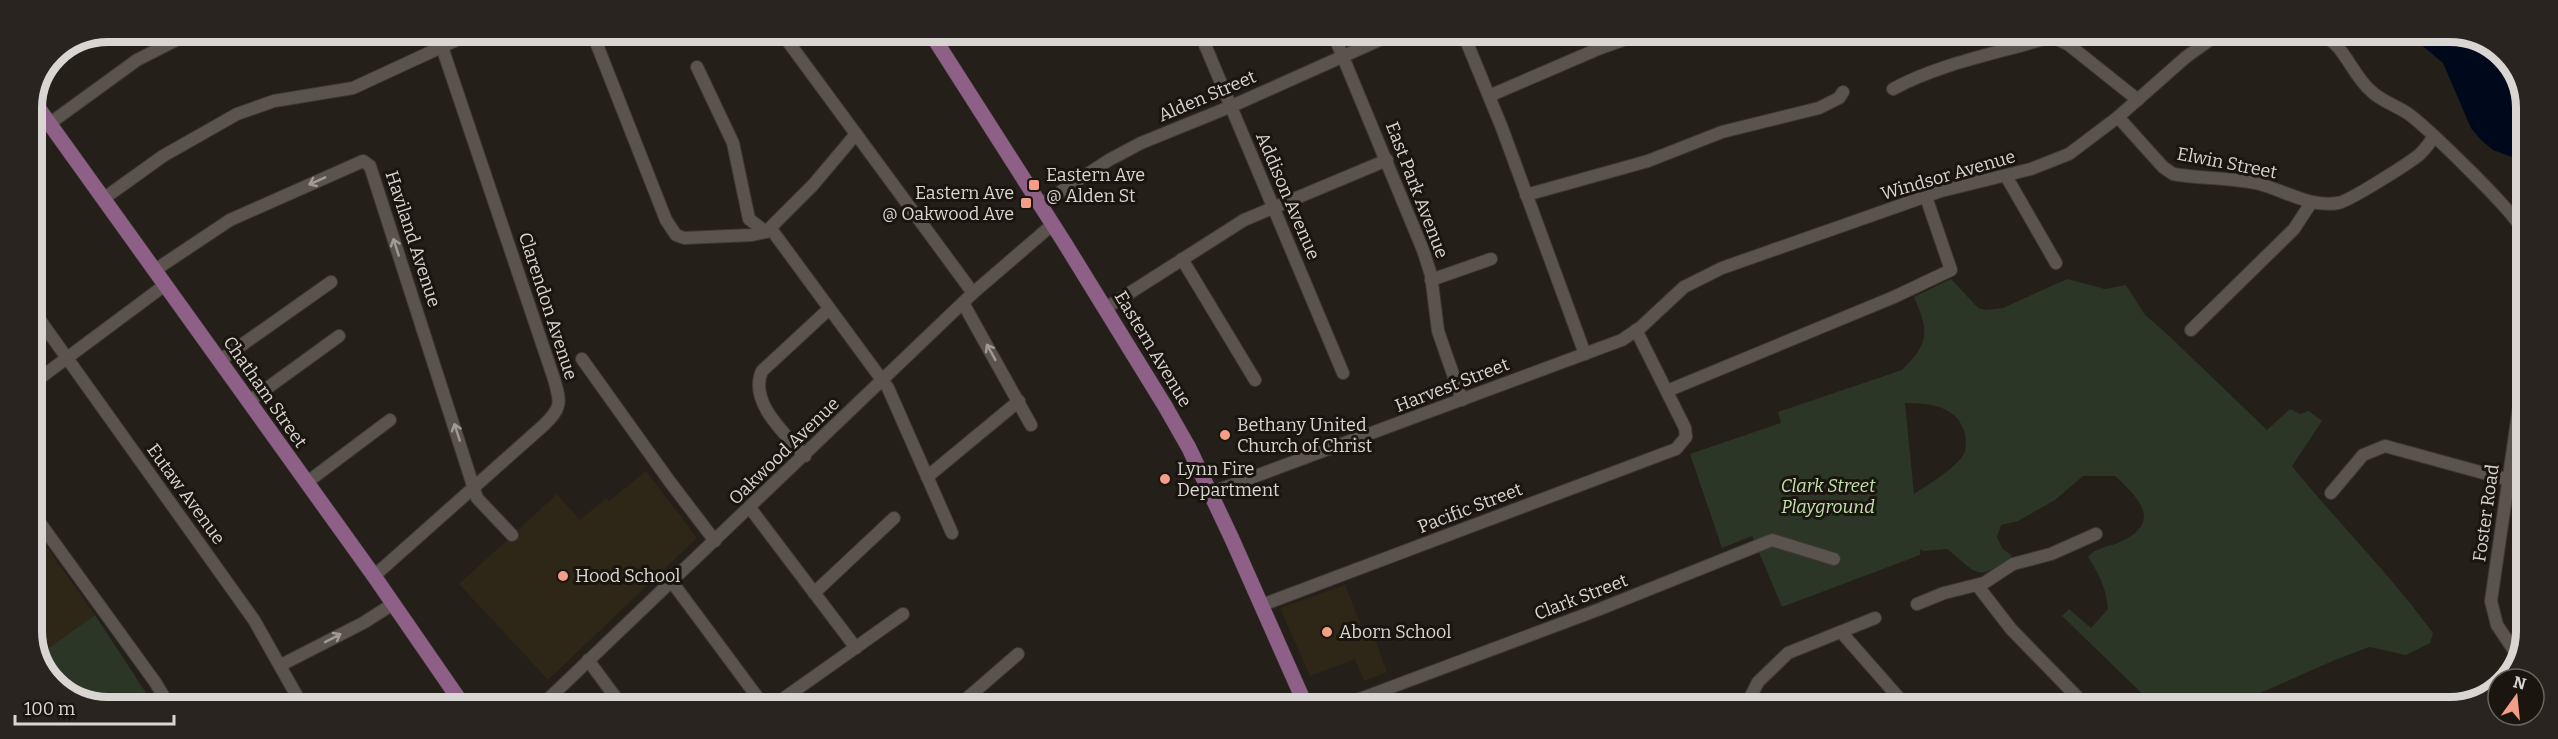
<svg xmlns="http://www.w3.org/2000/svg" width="2558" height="739" font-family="Bitter,serif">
	<rect width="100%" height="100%" fill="#241f19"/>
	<g fill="#2e2616">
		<path d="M646 471 697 538 548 680 459 584 557 494 580 520 606 498 609 501Z"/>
		<path d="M32 526 95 615 39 655 32 637Z"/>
		<path d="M1345 585 1364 633 1372 631 1387 672 1364 681 1355 659 1310 676 1280 608Z"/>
	</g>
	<g fill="#2c3626" fill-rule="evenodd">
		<path d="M1951 279 1978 308 1986 310 2003 308 2067 279 2105 289 2126 285 2145 315 2167 334 2267 430 2290 409 2300 414 2309 411 2322 421 2292 466C2338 523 2390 574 2433 633L2430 643 2406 655 2369 647 2335 660 2228 707H2156L2062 616 2069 609 2091 628 2108 609C2106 589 2100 575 2088 557 2095 548 2107 547 2118 543 2163 523 2141 500 2115 476H2083L2055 500 2018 521 2001 525 1997 537 2002 548 2012 556C1975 583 1979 574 1947 549L1923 551 1920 549V555L1782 607 1752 536 1722 548 1690 454 1781 423 1778 412 1902 370C1930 342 1929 332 1914 297ZM1905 403C1930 403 1958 406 1965 434 1966 442 1967 450 1962 457 1950 472 1930 483 1914 494Z"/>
		<path d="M95 615 154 705H88L50 681 39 655Z"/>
	</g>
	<path fill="#00081c" d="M2411 34H2470L2508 58 2526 102V167L2512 157 2493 150 2480 139 2471 128 2443 63 2412 37Z"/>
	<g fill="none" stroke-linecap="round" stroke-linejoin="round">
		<defs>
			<g id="minor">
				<path d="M160 32 165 44"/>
				<path d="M592 32 666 220 676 235 684 238 752 235 766 232 813 185 856 134"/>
				<path d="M781 32 973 293"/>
				<path d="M1200 33 1343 373"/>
				<path d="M1333 33 1423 250 1431 275 1438 331 1462 400"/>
				<path d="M1463 33 1502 128 1585 354"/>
				<path d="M2320 34C2345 44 2351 74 2371 91 2382 102 2398 106 2410 115 2428 129 2520 216 2524 234 2527 245 2525 259 2526 270"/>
				<path d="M697 67 733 143 749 219 766 232"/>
				<path d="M1893 89C1939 64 1994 54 2044 39H2057L2069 45 2138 100"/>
				<path d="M1489 96 1598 49 1643 33"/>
				<path d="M2118 117 2163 167 2173 174C2200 179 2228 177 2255 183 2283 189 2309 208 2338 203 2348 202 2411 162 2420 154 2426 148 2430 143 2434 136"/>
				<path d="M49 124 137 60 192 32"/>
				<path d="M2006 176 2056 263"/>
				<path d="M1526 195 1648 161 1722 132 1819 108 1839 98 1843 92"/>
				<path d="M103 199 163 156 237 114 274 101 353 88 474 32"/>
				<path d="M1040 205 1109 160 1141 143 1232 106 1395 33"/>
				<path d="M771 229 888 388 952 533"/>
				<path d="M1182 259 1255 380"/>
				<path d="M155 270 230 220 363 161 370 166 477 498 512 535"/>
				<path d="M1431 280 1491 259"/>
				<path d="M963 303 1031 425"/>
				<path d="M1106 308 1244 220 1387 160"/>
				<path d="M32 309 254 620 302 705"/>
				<path d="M2191 330 2294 229 2311 203"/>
				<path d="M582 359 670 482 715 541"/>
				<path d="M219 361 331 282"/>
				<path d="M32 384 165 285"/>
				<path d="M1667 391 1894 297 1951 270 1926 197"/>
				<path d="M248 402 339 336"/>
				<path d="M805 456C786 435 748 402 762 371L829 309"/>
				<path d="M927 477 1019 401"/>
				<path d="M306 483 390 420"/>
				<path d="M1210 493 1622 340 1641 327 1684 287 1722 268 1941 191 2031 169 2069 154 2118 117 2186 57 2218 34"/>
				<path d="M2331 493 2363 455 2385 446 2509 480"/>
				<path d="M750 508 856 648"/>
				<path d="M32 512 155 682 169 705"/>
				<path d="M374 576 544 425C562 407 561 403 554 379L442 47"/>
				<path d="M672 582 764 706"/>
				<path d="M1977 585 2011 629 2087 707"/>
				<path d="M814 593 894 518"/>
				<path d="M1917 604 1944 593 1984 583 2013 564 2051 554 2096 534"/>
				<path d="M1262 605 1676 449 1686 437 1685 428 1636 330"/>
				<path d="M1841 632 1907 707"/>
				<path d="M2519 658 2497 625 2491 601 2525 365"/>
				<path d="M588 660 622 706"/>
				<path d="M281 665 363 623 393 604"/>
				<path d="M2394 701 2397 707"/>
				<path d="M1747 704 1758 682 1788 653 1875 618"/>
				<path d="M542 705 973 293 1052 225"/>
				<path d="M773 706 903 614"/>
				<path d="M958 706 1018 654"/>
				<path d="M1341 706 1600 609 1772 540 1834 559"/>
				<path d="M1721 707 1739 702 1751 707"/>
			</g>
			<g id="major">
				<path d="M930 32 1064 242 1165 406 1189 448 1232 539 1306 706"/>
				<path d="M34 102 374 576 463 705"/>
			</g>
		</defs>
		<use href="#minor" stroke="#3e3936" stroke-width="14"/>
		<use href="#major" stroke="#3e3936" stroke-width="16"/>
		<use href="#minor" stroke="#5b544e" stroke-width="12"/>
		<use href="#major" stroke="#8e5f87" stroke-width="15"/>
	</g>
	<defs><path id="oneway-shaft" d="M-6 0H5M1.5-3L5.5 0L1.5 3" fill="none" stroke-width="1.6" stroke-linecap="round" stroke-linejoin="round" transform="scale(1.5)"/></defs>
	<g stroke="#a09b97">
		<use href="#oneway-shaft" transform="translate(317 181) rotate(156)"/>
		<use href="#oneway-shaft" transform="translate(396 247) rotate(-108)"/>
		<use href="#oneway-shaft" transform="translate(991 352) rotate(-119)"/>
		<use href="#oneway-shaft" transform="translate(457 432) rotate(-108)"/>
		<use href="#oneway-shaft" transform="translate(333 638) rotate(-27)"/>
	</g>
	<g fill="#f49e88" stroke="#1b1510" stroke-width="2">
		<rect x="1028" y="179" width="12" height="12" rx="3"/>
		<rect x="1020" y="197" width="12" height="12" rx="3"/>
		<circle cx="1225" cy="435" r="6"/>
		<circle cx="1165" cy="479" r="6"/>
		<circle cx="563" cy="576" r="6"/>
		<circle cx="1327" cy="632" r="6"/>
	</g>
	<g text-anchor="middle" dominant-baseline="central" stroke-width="6" stroke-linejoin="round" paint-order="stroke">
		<g font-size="18" fill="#d9d5d2" stroke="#1b1510">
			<text transform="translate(1207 96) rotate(-23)">Alden Street</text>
			<text transform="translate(2227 163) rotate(11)">Elwin Street</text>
			<text transform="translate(1948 175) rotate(-16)">Windsor Avenue</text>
			<text transform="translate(1417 190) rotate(69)">East Park Avenue</text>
			<text transform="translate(1288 196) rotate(67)">Addison Avenue</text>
			<text transform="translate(413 239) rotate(72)">Haviland Avenue</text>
			<text transform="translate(548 306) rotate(72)">Clarendon Avenue</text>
			<text transform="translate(1153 349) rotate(59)">Eastern Avenue</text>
			<text transform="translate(1452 385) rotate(-21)">Harvest Street</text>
			<text transform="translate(265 392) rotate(55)">Chatham Street</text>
			<text transform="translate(784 451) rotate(-44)">Oakwood Avenue</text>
			<text transform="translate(186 494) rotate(54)">Eutaw Avenue</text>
			<text transform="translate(1470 508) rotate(-21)">Pacific Street</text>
			<text transform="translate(2486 513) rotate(-82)">Foster Road</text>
			<text transform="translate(1581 597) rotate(-21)">Clark Street</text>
		</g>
		<g font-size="18" fill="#d9d5d2" stroke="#1b1510" text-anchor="start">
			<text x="1046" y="175">Eastern Ave<tspan x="1046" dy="21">@ Alden St</tspan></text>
			<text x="1014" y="193" text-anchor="end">Eastern Ave<tspan x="1014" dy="21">@ Oakwood Ave</tspan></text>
			<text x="1237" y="425">Bethany United<tspan x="1237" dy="21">Church of Christ</tspan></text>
			<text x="1177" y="469">Lynn Fire<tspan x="1177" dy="21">Department</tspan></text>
			<text x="575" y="576">Hood School</text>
			<text x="1339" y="632">Aborn School</text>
		</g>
		<g font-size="18" font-style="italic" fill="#c2e3ad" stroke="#1b1510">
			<text x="1828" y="486">Clark Street<tspan x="1828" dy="21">Playground</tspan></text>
		</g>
	</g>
	<path d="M0 0H2558V739H0ZM108 42H2450A66 66 0 0 1 2516 108V631A66 66 0 0 1 2450 697H108A66 66 0 0 1 42 631V108A66 66 0 0 1 108 42Z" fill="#2a2420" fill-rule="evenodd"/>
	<path fill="none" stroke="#d9d5d2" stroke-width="8" d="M108 42H2450A66 66 0 0 1 2516 108V631A66 66 0 0 1 2450 697H108A66 66 0 0 1 42 631V108A66 66 0 0 1 108 42Z"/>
	<g transform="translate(2516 697) rotate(15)"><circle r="28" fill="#1b1510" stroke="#67625e" stroke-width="1.5"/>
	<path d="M0-4.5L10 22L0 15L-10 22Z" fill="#f49e88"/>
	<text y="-9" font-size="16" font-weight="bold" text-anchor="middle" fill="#d9d5d2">N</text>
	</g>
	<path d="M15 715v9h159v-9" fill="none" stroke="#d9d5d2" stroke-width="3"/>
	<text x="24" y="715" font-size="18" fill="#d9d5d2" stroke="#1b1510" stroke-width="4.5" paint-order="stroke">100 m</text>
</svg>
